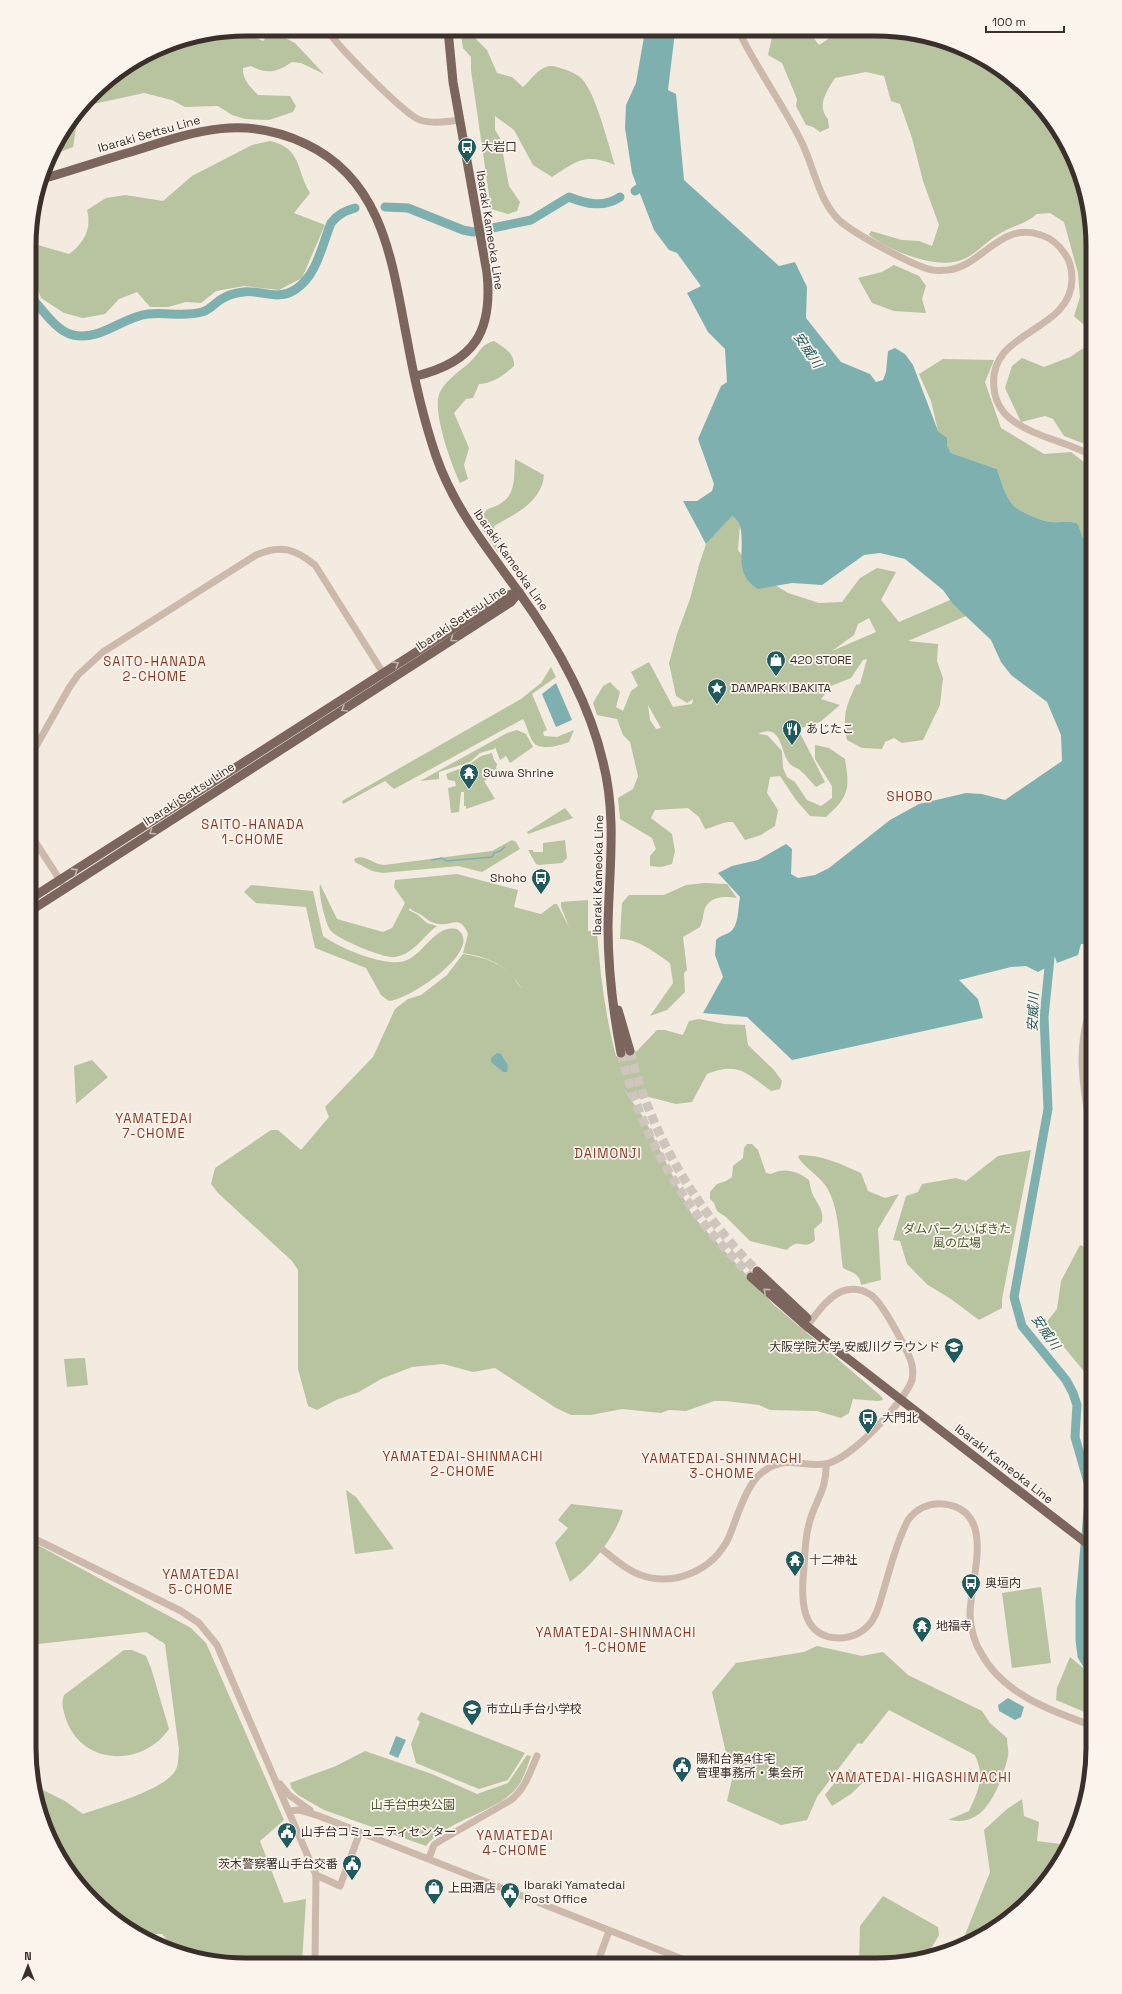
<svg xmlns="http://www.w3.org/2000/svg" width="1122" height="1994" font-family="'Space Grotesk','Noto Sans JP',sans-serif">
	<rect width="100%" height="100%" fill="#f3eae0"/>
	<g fill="#b8c3a0" fill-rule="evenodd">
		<path d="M239 30 263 41 272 31 295 43 324 74 301 63 292 62C277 72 267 75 251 66L243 68C242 79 250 87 258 95L290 96 296 106 293 112 269 120 245 119 232 115 218 106 185 107 172 100 144 93 89 105 76 128 73 147 50 156 51 150 103 83 163 45Z"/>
		<path d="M778 32H809L819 45 837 33H918L972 51 1019 83 1056 125 1081 176 1093 246V333L1074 316 1080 297 1078 273 1064 222 1050 213 1037 214C1026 224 1011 226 999 234 987 241 977 253 964 259 937 271 891 251 869 235L871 231 902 240 919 241 932 246 939 225 923 181 912 138 900 104 891 101 884 76 866 72 835 78C827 91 816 106 828 119L829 128 820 132 813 127 806 125 796 106 797 99 782 63 768 55 772 37Z"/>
		<path d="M461 35 473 36 487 50 497 73 512 77 523 87C531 80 537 69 549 66 555 65 578 73 582 79 596 94 608 144 615 165 585 153 578 160 552 177L533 165 514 130 495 116V130L500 138 509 186 520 202 517 211 508 214 491 209 471 70V57L463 48Z"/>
		<path d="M270 141C302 148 296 170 310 193L294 213 325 225 302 278 279 290 244 286 216 291 201 303 186 302 168 307H150L137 292 119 299 105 314 83 318 64 313 41 298 31 271V243L69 254C84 243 92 229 87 210L106 198 125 195 163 201 192 176 252 145Z"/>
		<path d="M894 265 919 276 926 286 922 299 926 313 894 311 872 303 858 278 882 272Z"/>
		<path d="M494 341C503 347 515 353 514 366 504 375 494 383 479 384L473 398 466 399 454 413 469 448 464 465 468 479 460 483C452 466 431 410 440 392 446 380 460 371 470 362 480 353 480 345 494 341Z"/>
		<path d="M1093 342V444L1090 446 1064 436 1053 419 1045 416 1021 422 1005 388 1012 366 1022 358 1044 367 1070 357Z"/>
		<path d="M943 359 994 360 985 382 1001 428 1044 454 1071 452 1093 469V561L908 641 938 644 937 661 943 678 940 705 923 740 902 743 894 738 885 742 882 749 862 748 847 740C842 716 846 706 856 685L860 684 867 659 863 660 851 678 831 686 821 699 840 705 820 722 798 729 825 782 816 787C811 782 806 775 801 771 798 768 793 767 790 764 780 754 783 722 758 734L767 735 782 751 783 768 787 777 795 782 807 800 821 806 832 798V786L815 759V745L829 748 845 759C850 789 849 797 826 817L810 816 796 800 780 776 770 777 767 793 778 810 775 826 761 835 745 840 733 822C723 821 715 827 705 829L699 817 688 808 655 810 651 818 672 834 675 851 672 864 661 867 650 866V856L656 849 652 838 620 819 618 798 633 789 638 776 630 742 623 735 617 719 597 715 593 703 603 686 610 682 620 692 616 707 623 711 631 691 638 686 631 672 649 662 673 707 692 704 693 699 687 703 676 696 669 663 677 634 690 599 699 565 706 544 732 515 740 524 738 550 755 573 788 593 819 603 842 602 860 578 877 568 896 572 881 600 899 622 1087 541 1083 538 1078 524C1070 520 1060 523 1051 522 1041 521 1021 512 1014 506 1005 497 1001 480 997 469L951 453 947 445 946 438 938 431 931 401 919 374ZM869 618 876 632 832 651 854 635 858 624ZM648 705 661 728 656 729 650 720Z"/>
		<path d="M515 459 544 475C542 502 515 514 494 526L498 553 478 522C489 502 491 512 504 501 516 492 514 473 515 459Z"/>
		<path d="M551 667 556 677 532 694 547 730 543 732 544 736 557 737 574 730 569 742C561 745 540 752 533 742 529 736 527 726 523 719L394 789 385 781 343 804 342 801 521 699 541 683Z"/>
		<path d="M517 730 526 734 533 747 510 763 506 756 500 760 495 747 494 749 480 753 470 762 439 772V779L420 781 507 733Z"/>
		<path d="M492 753 494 760 497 764 496 768 498 771 484 781 495 799 466 809V806H464V792H461L459 812 451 813 448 788 456 786 455 781 448 780 446 774 462 768 468 771V765L481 756Z"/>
		<path d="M565 808 573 818 528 834 527 832Z"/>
		<path d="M512 840 516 842 520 849 482 872 458 866 383 873 372 871 355 862 354 859C365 853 373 865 384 865L492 851Z"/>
		<path d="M565 840 567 858 562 863 539 865 536 864 528 850H533V852H543V843Z"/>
		<path d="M457 874 518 890 514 907 541 914 554 904H557L569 927 561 907V902L588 900V931H597C600 973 605 1015 616 1056L637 1051 657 1030H665L683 1035 689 1021 699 1019 724 1024 745 1025 748 1045 774 1070 782 1081 780 1089 771 1091C747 1074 739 1061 707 1074L692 1102 676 1104 645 1096 633 1101 623 1088 589 1060 623 1088 645 1120 692 1215 773 1304 881 1396 883 1400 878 1401 853 1399 849 1413 841 1418 817 1411 770 1410 759 1405 726 1401H714L686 1411 669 1410 661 1413 622 1409 591 1415H571L556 1408 495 1368 473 1372 443 1364 412 1367 381 1379 359 1392 336 1400 317 1410 308 1406 298 1369V1270L292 1261 219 1194 211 1184 215 1168 271 1130H278L301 1150 329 1117 325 1107 373 1057 395 1009 408 999 421 995 447 975 463 954C482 957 499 961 513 977 516 981 519 986 522 989 506 965 492 958 463 953L468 934C460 914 452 926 439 924 430 923 427 919 420 914 416 912 412 911 410 908L409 910 418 915 427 923 437 926C423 936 414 954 395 957 384 959 338 939 331 931 325 924 318 892 320 884L337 919 383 932 392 928 405 903 394 887 395 880Z"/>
		<path d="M704 883 727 884 737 898C725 896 711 896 705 908 703 914 703 921 700 927L683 937 687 970 684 973 685 992 667 1010 650 1016 673 983 670 963C656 953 637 938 620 939L622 903 629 895H664L686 885Z"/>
		<path d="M251 885 313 891 323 936C339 948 388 969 407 960 424 953 436 924 457 929 486 949 409 1000 389 1001L381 995 366 968 315 948 306 907 256 903 244 892Z"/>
		<path d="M92 1060 108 1077 76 1104 74 1066Z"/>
		<path d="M747 1144H752L758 1150 766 1173 771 1174C785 1167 797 1171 809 1180 810 1185 811 1191 813 1195 818 1205 824 1210 822 1222L814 1229 815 1240C803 1252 800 1236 787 1250L750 1241 726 1217 717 1211 714 1203 710 1199V1192L717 1184 726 1181 732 1177 733 1166 743 1158 744 1148Z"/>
		<path d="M1031 1150 1002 1299V1308L979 1320 951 1299 928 1285 907 1264 900 1241 893 1240 906 1196 918 1192 922 1184 956 1178 966 1181 998 1156Z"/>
		<path d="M800 1155C822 1155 841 1164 861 1173L868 1191 885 1198 899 1194 878 1229 881 1280 861 1285C860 1273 852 1273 843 1268 839 1243 840 1206 825 1185 817 1174 805 1168 798 1157Z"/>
		<path d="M1080 1245 1093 1250V1482L1088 1434 1087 1375 1045 1324 1057 1309 1061 1281Z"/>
		<path d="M85 1358 88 1385 67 1387 64 1359Z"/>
		<path d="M346 1490 356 1497 394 1549 355 1554Z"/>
		<path d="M571 1504 623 1510C616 1536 591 1567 570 1582L555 1543 568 1528 558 1520Z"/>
		<path d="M34 1543 191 1628 206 1643 284 1820 260 1841 284 1903 306 1899 302 1963H217L164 1949 167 1940 162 1934H144L142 1936 114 1920 74 1880 41 1818 36 1788H39L65 1801 83 1814C106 1806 157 1792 173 1774 179 1768 178 1758 179 1750L165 1644 146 1632 29 1645V1546Z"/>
		<path d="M1041 1587 1051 1663 1012 1668 1002 1593Z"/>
		<path d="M1093 1591V1651C1083 1634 1083 1608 1093 1591Z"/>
		<path d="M817 1646 862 1656 883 1652 908 1675 982 1711 990 1723 1007 1738C1007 1744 1009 1751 1008 1756 1004 1775 991 1811 972 1818 964 1822 957 1821 948 1820L969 1811C979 1789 985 1777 975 1755L889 1710 862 1744 858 1743 817 1797 807 1820 781 1825 727 1801 732 1779 712 1692 736 1663 804 1652Z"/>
		<path d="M124 1650H132L146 1656 151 1668 169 1729C141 1769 79 1765 65 1716 63 1709 61 1702 64 1695Z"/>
		<path d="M1070 1657 1093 1676V1705L1087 1713 1056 1700 1057 1688Z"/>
		<path d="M421 1712 525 1753 508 1780 479 1789 416 1763 411 1744 420 1722 417 1719Z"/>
		<path d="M365 1751 432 1774 477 1794 508 1783 527 1755 531 1756C527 1767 523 1781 515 1790 495 1812 444 1822 426 1846L324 1810 298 1795 292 1789 290 1783 336 1766Z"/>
		<path d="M849 1769 863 1778V1782L851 1794 832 1806 825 1795 839 1777 843 1776Z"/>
		<path d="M1022 1799 1024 1816 1039 1822 1037 1841 1061 1844 1041 1887 1008 1920 961 1945 990 1872 984 1830 1007 1809Z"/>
		<path d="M883 1896 938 1927 939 1935 926 1957 876 1965H859L860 1926Z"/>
	</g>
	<g fill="#7fb0b0">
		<path d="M645 31 675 32 668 90 676 94 684 180 779 266 795 262 807 287 806 318 841 362 870 374 876 382 883 380 886 372 888 351 895 348 905 354 913 365 938 431 947 438V445L951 453 997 469C1001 480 1005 497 1014 506 1021 512 1041 521 1051 522 1060 523 1070 520 1078 524L1083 538 1093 544V944H1081L1078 955 1057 963 1055 957 1045 961 1047 967 1038 972 1026 966 1011 967 959 980 978 999 983 1018 792 1060 747 1017 703 1013 723 977 715 955 716 940C721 935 726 935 730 932 739 926 738 907 740 897L718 873 732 866 758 860 786 844 792 849 791 874 798 878 815 875 829 868 890 820 919 804 966 793 982 794 1005 800 1062 761 1061 735 1047 702 1011 675 1001 662 991 640 953 604 943 590 905 559 880 553 864 555 822 585 792 583 758 589C732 573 746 550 740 526 739 522 735 518 732 516L706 544 683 501H697L712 491 714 484 698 439 721 386 727 382 725 349 708 332 687 293 701 286 677 253 669 250 654 230 632 173 625 128 626 105 636 83Z"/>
		<path d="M556 683 572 720 556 727 542 694Z"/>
		<path d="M497 1053 501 1054 508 1066 507 1072H503L491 1062V1058Z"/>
		<path d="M1008 1698 1024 1707 1021 1717 1015 1720 999 1711 998 1705Z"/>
		<path d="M396 1736 406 1740 398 1758 389 1754Z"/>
		<path d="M147 1937H161L164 1941 161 1948 146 1938Z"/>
	</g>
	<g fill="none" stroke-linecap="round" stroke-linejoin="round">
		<path stroke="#7fb0b0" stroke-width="1.5" d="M432 860 442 858 446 861 492 857 494 853 500 851 505 847"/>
		<g stroke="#7fb0b0" stroke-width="9">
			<path d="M635 191 648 182"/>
			<path d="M385 207 408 208 463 230 473 232 531 220 569 197C586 204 604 208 620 197"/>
			<path d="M31 297C41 308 57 332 73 335 101 341 122 317 148 314 166 312 185 317 202 312 210 310 214 304 220 300 226 296 235 293 243 292 259 289 278 302 296 289 317 275 322 245 331 223 338 214 345 211 355 208"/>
			<path d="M1051 948 1044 1017 1048 1109 1014 1297 1022 1326 1066 1380 1073 1393 1077 1405 1075 1437 1090 1489 1080 1602V1640L1082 1656 1089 1667 1093 1668"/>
		</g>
		<g stroke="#cec5bc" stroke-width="9" stroke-dasharray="9 4.5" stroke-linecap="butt">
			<path d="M630 1051C651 1135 696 1210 757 1271"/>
			<path d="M621 1053C636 1117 667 1178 708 1229 722 1246 737 1261 751 1277"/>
		</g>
		<g stroke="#ccb9ac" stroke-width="7">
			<path d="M327 29C335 44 405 115 420 120 432 124 447 122 459 120"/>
			<path d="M739 32C757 69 782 103 800 139 814 165 818 201 840 221 855 234 913 266 932 270 937 271 943 270 948 270 983 266 999 221 1041 235 1051 238 1059 245 1065 254 1070 261 1072 271 1072 279 1071 334 987 329 994 388 995 401 1002 413 1012 420 1034 437 1068 442 1093 456"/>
			<path d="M30 757 69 688 78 675 103 652 256 555C281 544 295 549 315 565L385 676"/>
			<path d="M30 834 62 883"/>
			<path d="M1093 1144C1085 1095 1073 1050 1093 1002"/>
			<path d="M826 1464C827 1491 815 1500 809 1524 805 1538 805 1552 804 1567 801 1596 799 1639 841 1638 854 1637 865 1631 872 1621 878 1612 880 1602 883 1592 890 1569 896 1543 908 1520 916 1509 929 1502 944 1504 999 1511 969 1581 970 1616 971 1629 974 1642 981 1653 1003 1694 1051 1711 1093 1726"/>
			<path d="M29 1536 181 1611 199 1623 217 1645 316 1875 315 1963"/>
			<path d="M603 1550C614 1559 625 1569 638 1574 673 1588 713 1571 729 1537 737 1518 746 1483 764 1471 787 1455 801 1467 825 1464 849 1461 904 1403 912 1380 913 1375 913 1370 912 1365 909 1352 882 1302 871 1295 864 1290 855 1288 846 1290 828 1294 814 1318 803 1331"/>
			<path d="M280 1784 289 1795 310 1810"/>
			<path d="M289 1811 299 1810 319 1816 695 1964"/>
			<path d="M429 1858 434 1845 438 1842 511 1800C525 1789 530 1772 537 1756"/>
			<path d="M316 1875 340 1886 360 1832"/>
			<path d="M597 1964 609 1931"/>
		</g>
		<g stroke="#7b655c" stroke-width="9">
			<path d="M42 179C73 170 103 160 134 151 195 131 245 114 306 144 384 181 392 263 407 339 414 378 423 418 436 456 454 508 487 548 518 591 555 642 589 701 603 762 617 816 609 871 608 926 608 969 613 1011 621 1053"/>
			<path d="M416 376C474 362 493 332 487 273L453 82 448 30"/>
			<path d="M30 899 435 640 505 596 519 592"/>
			<path d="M30 911 511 602 519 592"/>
			<path d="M618 1010 630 1051"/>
			<path d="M757 1271 807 1318"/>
			<path d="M751 1277 803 1323"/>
			<path d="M834 1348 1093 1548"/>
		</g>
		<path stroke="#7b655c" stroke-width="9" d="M803 1323 834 1348"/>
	</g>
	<defs><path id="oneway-chevron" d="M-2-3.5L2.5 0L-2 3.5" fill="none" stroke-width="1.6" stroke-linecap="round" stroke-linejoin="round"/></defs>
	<g stroke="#c1b4ac">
		<use href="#oneway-chevron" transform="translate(453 639) rotate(145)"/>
		<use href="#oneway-chevron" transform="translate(396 664) rotate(-32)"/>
		<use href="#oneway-chevron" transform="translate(344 709) rotate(150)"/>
		<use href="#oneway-chevron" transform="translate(152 832) rotate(146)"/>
		<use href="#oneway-chevron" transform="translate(75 871) rotate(-33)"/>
		<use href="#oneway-chevron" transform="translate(766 1291) rotate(-139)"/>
	</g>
	<defs>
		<symbol id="bus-pin" viewBox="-11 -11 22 30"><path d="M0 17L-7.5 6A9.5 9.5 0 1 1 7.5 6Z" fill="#205a5c" stroke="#faf4ed"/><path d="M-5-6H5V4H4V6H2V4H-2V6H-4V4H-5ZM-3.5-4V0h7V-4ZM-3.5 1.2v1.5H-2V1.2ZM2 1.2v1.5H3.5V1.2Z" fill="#fff"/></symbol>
		<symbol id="shop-pin" viewBox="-11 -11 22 30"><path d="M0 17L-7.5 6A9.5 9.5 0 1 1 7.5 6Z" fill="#205a5c" stroke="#faf4ed"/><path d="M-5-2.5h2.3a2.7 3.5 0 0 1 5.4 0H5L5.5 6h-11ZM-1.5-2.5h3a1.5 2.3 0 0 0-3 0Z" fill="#fff"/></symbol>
		<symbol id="sight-pin" viewBox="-11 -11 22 30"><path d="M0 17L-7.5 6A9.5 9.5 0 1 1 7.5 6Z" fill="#205a5c" stroke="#faf4ed"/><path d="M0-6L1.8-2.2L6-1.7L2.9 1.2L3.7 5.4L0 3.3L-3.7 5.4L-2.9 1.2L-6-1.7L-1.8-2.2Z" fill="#fff"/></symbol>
		<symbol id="restaurant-pin" viewBox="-11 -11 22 30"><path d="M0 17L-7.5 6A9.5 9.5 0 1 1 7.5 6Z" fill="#205a5c" stroke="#faf4ed"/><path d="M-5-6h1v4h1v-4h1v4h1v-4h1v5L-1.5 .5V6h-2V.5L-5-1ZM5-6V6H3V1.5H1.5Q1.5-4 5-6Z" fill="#fff"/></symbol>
		<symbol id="temple-pin" viewBox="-11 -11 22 30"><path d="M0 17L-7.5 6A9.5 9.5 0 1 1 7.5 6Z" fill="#205a5c" stroke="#faf4ed"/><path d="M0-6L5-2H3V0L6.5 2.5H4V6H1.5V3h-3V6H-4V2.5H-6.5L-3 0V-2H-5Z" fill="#fff"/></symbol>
		<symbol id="school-pin" viewBox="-11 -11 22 30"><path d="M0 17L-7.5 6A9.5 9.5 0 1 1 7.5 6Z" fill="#205a5c" stroke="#faf4ed"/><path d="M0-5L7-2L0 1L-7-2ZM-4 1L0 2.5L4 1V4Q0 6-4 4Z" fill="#fff"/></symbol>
		<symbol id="civic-pin" viewBox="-11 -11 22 30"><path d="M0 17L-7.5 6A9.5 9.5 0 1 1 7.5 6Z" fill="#205a5c" stroke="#faf4ed"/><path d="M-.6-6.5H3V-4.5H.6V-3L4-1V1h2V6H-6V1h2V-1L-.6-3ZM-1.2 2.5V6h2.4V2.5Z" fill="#fff"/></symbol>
	</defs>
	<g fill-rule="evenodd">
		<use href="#bus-pin" x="456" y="136" width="22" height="30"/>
		<use href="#shop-pin" x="765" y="649" width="22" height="30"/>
		<use href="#sight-pin" x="706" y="677" width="22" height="30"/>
		<use href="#restaurant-pin" x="781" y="718" width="22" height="30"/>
		<use href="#temple-pin" x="458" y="762" width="22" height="30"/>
		<use href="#bus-pin" x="530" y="867" width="22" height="30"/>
		<use href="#school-pin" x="943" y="1336" width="22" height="30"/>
		<use href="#bus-pin" x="857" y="1407" width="22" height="30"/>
		<use href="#temple-pin" x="784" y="1549" width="22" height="30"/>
		<use href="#bus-pin" x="960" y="1572" width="22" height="30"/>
		<use href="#temple-pin" x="911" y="1615" width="22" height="30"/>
		<use href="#school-pin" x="461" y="1698" width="22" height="30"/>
		<use href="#civic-pin" x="671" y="1755" width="22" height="30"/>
		<use href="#civic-pin" x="276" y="1821" width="22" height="30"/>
		<use href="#civic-pin" x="341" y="1853" width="22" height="30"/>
		<use href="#shop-pin" x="423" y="1877" width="22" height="30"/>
		<use href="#civic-pin" x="499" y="1881" width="22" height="30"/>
	</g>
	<g text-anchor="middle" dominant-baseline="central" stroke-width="3.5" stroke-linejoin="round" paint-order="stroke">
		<g font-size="12" fill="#3a2f2b" stroke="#faf4ed">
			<text transform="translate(149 134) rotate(-16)">Ibaraki Settsu Line</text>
			<text transform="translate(490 230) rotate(81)">Ibaraki Kameoka Line</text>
			<text transform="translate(511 560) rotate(55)">Ibaraki Kameoka Line</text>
			<text transform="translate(461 618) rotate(-34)">Ibaraki Settsu Line</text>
			<text transform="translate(189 794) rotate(-33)">Ibaraki Settsu Line</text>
			<text transform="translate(598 875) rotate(-89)">Ibaraki Kameoka Line</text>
			<text transform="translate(1004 1464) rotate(38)">Ibaraki Kameoka Line</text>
		</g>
		<g font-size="12" fill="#3a2f2b" stroke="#faf4ed" text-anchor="start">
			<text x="481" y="147">大岩口</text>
			<text x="790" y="660">420 STORE</text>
			<text x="731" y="688">DAMPARK IBAKITA</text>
			<text x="806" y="729">あじたこ</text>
			<text x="483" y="773">Suwa Shrine</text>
			<text x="527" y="878" text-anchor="end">Shoho</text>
			<text x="940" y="1347" text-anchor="end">大阪学院大学 安威川グラウンド</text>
			<text x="882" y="1418">大門北</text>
			<text x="809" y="1560">十二神社</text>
			<text x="985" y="1583">奥垣内</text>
			<text x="936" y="1626">地福寺</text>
			<text x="486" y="1709">市立山手台小学校</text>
			<text x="696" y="1759">陽和台第4住宅<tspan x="696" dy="14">管理事務所・集会所</tspan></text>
			<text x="301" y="1832">山手台コミュニティセンター</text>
			<text x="338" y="1864" text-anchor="end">茨木警察署山手台交番</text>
			<text x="524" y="1885">Ibaraki Yamatedai<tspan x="524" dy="14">Post Office</tspan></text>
			<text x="448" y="1888">上田酒店</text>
		</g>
		<g font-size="12" fill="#4a582e" stroke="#faf4ed">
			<text x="957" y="1229">ダムパークいばきた<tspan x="957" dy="14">風の広場</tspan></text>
			<text x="413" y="1805">山手台中央公園</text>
		</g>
		<g font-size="13" font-style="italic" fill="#205a5c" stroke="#faf4ed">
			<text transform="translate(808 350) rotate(56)">安威川</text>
			<text transform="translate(1033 1012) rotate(-88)">安威川</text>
			<text transform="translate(1046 1332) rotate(55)">安威川</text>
		</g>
		<g font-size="13" letter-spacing="1" fill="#893824" stroke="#faf4ed">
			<text x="155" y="661">SAITO-HANADA<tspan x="155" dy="15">2-CHOME</tspan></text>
			<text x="910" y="796">SHOBO</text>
			<text x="253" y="824">SAITO-HANADA<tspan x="253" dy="15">1-CHOME</tspan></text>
			<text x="154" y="1118">YAMATEDAI<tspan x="154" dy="15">7-CHOME</tspan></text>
			<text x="608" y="1153">DAIMONJI</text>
			<text x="463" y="1456">YAMATEDAI-SHINMACHI<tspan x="463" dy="15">2-CHOME</tspan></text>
			<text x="722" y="1458">YAMATEDAI-SHINMACHI<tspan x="722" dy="15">3-CHOME</tspan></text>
			<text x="201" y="1574">YAMATEDAI<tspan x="201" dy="15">5-CHOME</tspan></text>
			<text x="616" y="1632">YAMATEDAI-SHINMACHI<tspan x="616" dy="15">1-CHOME</tspan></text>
			<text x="920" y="1777">YAMATEDAI-HIGASHIMACHI</text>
			<text x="515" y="1835">YAMATEDAI<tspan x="515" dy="15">4-CHOME</tspan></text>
		</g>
	</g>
	<path d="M0 0H1122V1994H0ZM246 36H876A210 210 0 0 1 1086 246V1748A210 210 0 0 1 876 1958H246A210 210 0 0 1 36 1748V246A210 210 0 0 1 246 36Z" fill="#faf4ed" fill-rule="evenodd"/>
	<path fill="none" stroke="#3a2f2b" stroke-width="5" d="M246 36H876A210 210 0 0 1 1086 246V1748A210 210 0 0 1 876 1958H246A210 210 0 0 1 36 1748V246A210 210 0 0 1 246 36Z"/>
	<g transform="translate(28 1966)" stroke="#faf4ed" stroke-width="3" paint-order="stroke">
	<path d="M0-3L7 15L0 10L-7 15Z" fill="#3a2f2b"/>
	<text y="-6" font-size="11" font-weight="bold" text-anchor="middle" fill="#3a2f2b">N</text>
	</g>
	<path d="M986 26v6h78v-6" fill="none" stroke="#3a2f2b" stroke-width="2"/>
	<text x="992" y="26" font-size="12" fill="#3a2f2b" stroke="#faf4ed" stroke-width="3" paint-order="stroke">100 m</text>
</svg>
